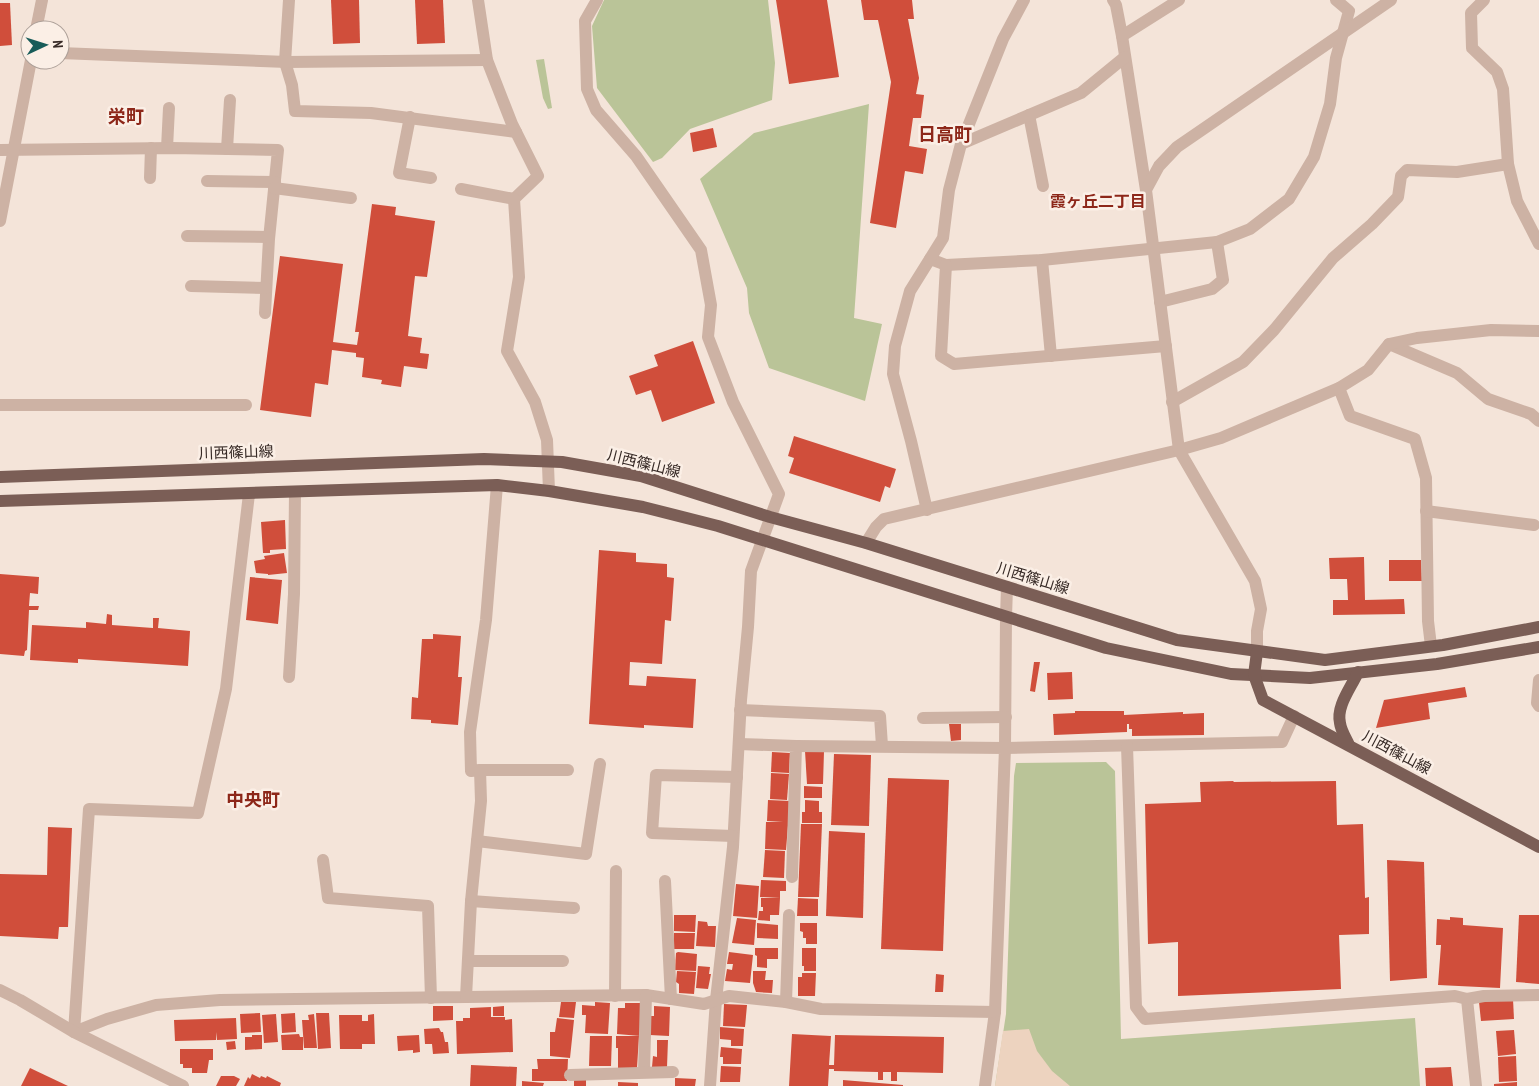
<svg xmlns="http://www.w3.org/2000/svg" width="1539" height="1086" font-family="'PT Sans Narrow','Noto Sans JP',sans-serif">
	<rect width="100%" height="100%" fill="#f4e4d9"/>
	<g fill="#bac498">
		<path d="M604 0H768L775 63 772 100 690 129 662 158 653 162 597 88 592 26Z"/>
		<path d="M544 59 552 108 548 109 543 98 536 60Z"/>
		<path d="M869 104 854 318 882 324 865 401 769 368 749 313 747 288 700 179 754 133Z"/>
		<path d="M1106 762 1115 771 1121 1039 1415 1018 1420 1086H995L1006 1014 1014 776 1016 763Z"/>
	</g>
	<path fill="#edd3bf" d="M1029 1029 1037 1051 1052 1071 1070 1086H995L1003 1031Z"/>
	<g fill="#d04e3b">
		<path d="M331 0H359L360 43 333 44Z"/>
		<path d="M415 0H443L445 43 417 44Z"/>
		<path d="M776 0H827L839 77 789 84Z"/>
		<path d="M861 0H912L914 19H908L919 78 916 94 924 95 921 118H913L909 146 927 149 923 174 905 171 896 228 870 223 891 82 878 20H864Z"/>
		<path d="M0 3H10L12 45 0 46Z"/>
		<path d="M713 128 717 147 693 152 690 133Z"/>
		<path d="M372 204 396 207 395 215 435 221 427 277 415 276 408 336 422 338 420 353 429 354 427 369 404 366 401 387 381 384 382 380 362 377 364 358 356 357V353L332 350 328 385 315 383 311 417 260 410 280 256 343 264 333 342 357 345 359 332H355Z"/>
		<path d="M693 341 715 403 662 422 651 390 636 395 629 376 658 366 654 355Z"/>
		<path d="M794 436 896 469 890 488 885 486 880 502 789 473 794 458 788 456Z"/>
		<path d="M285 520 286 549 270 550V553H263L261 522Z"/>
		<path d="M599 550 636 553V562L667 564V577L674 578 671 621 665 620 662 664 630 662 629 685 646 686 647 676 696 679 693 728 644 725V728L589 724Z"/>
		<path d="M284 553 287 573 268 575V574L256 573 254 561 265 559 264 556Z"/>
		<path d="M1364 557 1365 600 1404 599 1405 614 1333 615V600H1348L1347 579H1330L1329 558Z"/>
		<path d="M1389 560H1421L1422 581H1389Z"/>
		<path d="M0 574 39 577 38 594 30 593 29 606H39L38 610H29L27 650 25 651 24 656 0 654Z"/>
		<path d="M250 577 282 580 278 624 246 620Z"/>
		<path d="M107 614 112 615V625L153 628V618H159L158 628 190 631 188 666 78 659V663L30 660 32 625 86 628V622L106 624Z"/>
		<path d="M433 634 461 636 458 677H462L458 725 431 723V720L411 719 412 697 418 698 422 639H433Z"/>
		<path d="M1034 662H1040L1035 692 1030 691Z"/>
		<path d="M1072 672 1073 699 1048 700 1047 673Z"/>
		<path d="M1465 687 1467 697 1428 703 1430 719 1376 728 1384 700Z"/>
		<path d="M1075 711H1124V715L1183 712V714L1204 713V735L1132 736V729H1129V724H1127V732L1054 735 1053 714 1075 713Z"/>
		<path d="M949 724H961V740L951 741Z"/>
		<path d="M805 751H824L823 784H807Z"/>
		<path d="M772 752 790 753 789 773 771 772Z"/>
		<path d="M834 754 871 755 869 826 831 825Z"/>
		<path d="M771 773 789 774 787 800 770 799Z"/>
		<path d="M888 778 949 780 943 951 881 949Z"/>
		<path d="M1234 781 1233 782 1336 781 1337 825 1363 824 1365 898 1369 897V934L1339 935 1341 989 1178 996V942L1148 944 1145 804 1201 802 1200 782Z"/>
		<path d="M804 786 822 787V798H804Z"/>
		<path d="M768 800 790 801 786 850 765 849 766 822H783L767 821Z"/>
		<path d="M805 800 819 801V812H822V823H802V812H805Z"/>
		<path d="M801 824H822L819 897H798Z"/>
		<path d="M48 827 72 828 68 927H59L58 939 0 936V874L47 875Z"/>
		<path d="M829 831 865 833 863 918 826 916Z"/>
		<path d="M765 850 785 851 784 878 763 877Z"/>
		<path d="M1387 860 1424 862 1427 978 1390 981Z"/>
		<path d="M761 880 786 881V891H780V898L760 897Z"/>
		<path d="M736 884 759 886 757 918 733 916Z"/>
		<path d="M761 898H780L779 915H770V921L758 920 759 911H763V907H761Z"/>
		<path d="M798 898 818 899V916H797Z"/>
		<path d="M674 915H696L695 932 674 931Z"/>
		<path d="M1519 915H1539V984L1516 982Z"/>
		<path d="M1450 917 1463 918V925L1503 928 1500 988 1438 985 1441 945H1436L1437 919 1450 920Z"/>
		<path d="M737 918 756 920 754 945 732 943Z"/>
		<path d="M698 921 707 922 708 926H716L715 947 696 946Z"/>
		<path d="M757 923 778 925V939L757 938Z"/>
		<path d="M800 923H817V944H806V938H803V932L800 931Z"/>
		<path d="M674 933H695L694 949H673Z"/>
		<path d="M755 948H778V959H767V968L757 967V956L755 955Z"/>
		<path d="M802 948H816V971H804V966H802Z"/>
		<path d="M678 952 697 954 696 971 675 970 676 953Z"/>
		<path d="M729 952 753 955 750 983 725 981 727 969 732 970 733 964H727Z"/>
		<path d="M698 966 710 967 709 974H711L708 989 696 988Z"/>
		<path d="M677 971 696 972 694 994 679 993V984L676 982Z"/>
		<path d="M753 971H766L765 980H773L772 993 756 992 753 983Z"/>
		<path d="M802 973H816L815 996H798V977H802Z"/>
		<path d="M936 974 944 975 943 992H935Z"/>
		<path d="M1513 999 1514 1019 1481 1021 1479 1002Z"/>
		<path d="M561 1002H576L574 1018 559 1017Z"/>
		<path d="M595 1002 610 1003 608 1034 585 1033 586 1015H582V1005L595 1006Z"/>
		<path d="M625 1003H641L640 1036 617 1034 618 1008H625Z"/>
		<path d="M724 1004 747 1005 745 1027 723 1026Z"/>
		<path d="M433 1006H453V1020L433 1021Z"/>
		<path d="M504 1006V1016H493V1007Z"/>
		<path d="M654 1006 670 1007 669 1036 650 1035 651 1016H654Z"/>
		<path d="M491 1007V1017H505V1020L512 1019 513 1052 457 1054 456 1021H463V1018H470V1008Z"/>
		<path d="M260 1013 261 1032 241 1033 240 1014Z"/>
		<path d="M295 1013 296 1032 282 1033 281 1014Z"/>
		<path d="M316 1013H329L331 1048 318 1049Z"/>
		<path d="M276 1014 278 1042 264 1043 262 1015Z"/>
		<path d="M314 1014 317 1048H304L302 1020H309L308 1015Z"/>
		<path d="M374 1014 375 1044H362V1049H340L339 1015H362V1021H368V1015Z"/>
		<path d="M236 1018 237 1039 217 1040 216 1032V1040L175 1041 174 1020Z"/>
		<path d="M557 1018 574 1020 570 1058 550 1056V1032H555Z"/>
		<path d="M720 1027 744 1029 743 1046H731V1040L720 1039Z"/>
		<path d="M439 1028 441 1032H443L445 1042H448L449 1053 433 1054 432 1044H425L424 1029Z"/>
		<path d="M1514 1030 1516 1054 1498 1056 1496 1031Z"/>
		<path d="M299 1034 300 1037H303V1050H282L281 1035Z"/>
		<path d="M792 1034 831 1036 829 1065H834L835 1035 944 1037 943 1073 897 1072V1081H891V1072H883V1080H878V1072L834 1071V1069H829L828 1086H789Z"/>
		<path d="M252 1035H262V1049L245 1050V1037H252Z"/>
		<path d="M419 1035 420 1052 413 1053V1050L398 1051 397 1036Z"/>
		<path d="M590 1036H612L611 1066H589Z"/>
		<path d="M616 1036H639L637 1068H618V1048H616Z"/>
		<path d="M657 1040H668L667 1067H652L653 1056 657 1057Z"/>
		<path d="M235 1041 236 1049 227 1050 226 1042Z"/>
		<path d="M721 1047 742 1049 741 1064H723V1057H720Z"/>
		<path d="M180 1049H213V1060H209L207 1073H192V1068H183V1064H180Z"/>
		<path d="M1516 1056 1517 1081 1499 1082 1498 1057Z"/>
		<path d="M537 1059H568L567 1081H532V1069H538Z"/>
		<path d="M471 1065 517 1067 516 1086H470Z"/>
		<path d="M721 1066 741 1067 740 1082H720Z"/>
		<path d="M1451 1067 1453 1086H1426L1425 1068Z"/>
		<path d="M30 1068 68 1086H21Z"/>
		<path d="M252 1074 260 1078 261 1076 266 1078 267 1076 281 1083 280 1086H244L248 1077 250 1079Z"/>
		<path d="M221 1076H234L240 1079 236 1086H216Z"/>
		<path d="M675 1078 696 1079 695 1086H675Z"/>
		<path d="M586 1079V1086H574V1080Z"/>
		<path d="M843 1080 903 1085V1086H843Z"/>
		<path d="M522 1081 544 1083 543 1086H522Z"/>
		<path d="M618 1082 638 1083V1086H618Z"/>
		<path d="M1517 1082V1086H1494V1084Z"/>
	</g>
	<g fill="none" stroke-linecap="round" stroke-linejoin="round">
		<g stroke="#cdb2a4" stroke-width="12">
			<path d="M289 0 285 62 292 85 295 111 371 113 516 132"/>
			<path d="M478 0 487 60 512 124 538 176 514 199 519 277 507 351 535 402 547 440 549 491"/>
			<path d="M597 0 585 21 587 89 596 110 636 156 701 250 711 305 708 337 733 402 779 494 751 571 748 627 741 700 733 847 716 1000 710 1086"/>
			<path d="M1113 0 1116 5 1122 36 1146 190"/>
			<path d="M1484 0 1471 13 1472 48 1497 72 1503 89 1508 164 1517 201 1539 244"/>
			<path d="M36 30 42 0"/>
			<path d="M1122 36 1179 0"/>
			<path d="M60 53 287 62 487 60"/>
			<path d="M1029 115 1043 186"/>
			<path d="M410 117 399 173 431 178"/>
			<path d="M961 144 1081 93 1125 57"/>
			<path d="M167 148 169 108"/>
			<path d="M227 149 230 100"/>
			<path d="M0 150 172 148 278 150 269 239 265 313"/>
			<path d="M150 178 151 148"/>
			<path d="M207 181 275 182"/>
			<path d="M274 188 351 198"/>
			<path d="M461 189 514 199"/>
			<path d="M0 221 31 60"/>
			<path d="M187 236 269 237"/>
			<path d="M930 259 946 265 1042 260 1217 242 1250 229 1289 199 1314 157 1330 104 1336 58 1349 11 1336 0"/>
			<path d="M1042 260 1051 356"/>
			<path d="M946 265 941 356 954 364 1166 346"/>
			<path d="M191 286 266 288"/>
			<path d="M1160 302 1212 289 1223 280 1217 242"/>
			<path d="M1389 344 1457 373 1488 399 1531 414 1539 421"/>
			<path d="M1339 388 1350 416 1415 439 1426 478 1428 621 1431 646"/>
			<path d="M1172 402 1243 362 1274 330 1333 258 1372 224 1398 197 1401 176 1407 170 1457 172 1508 164"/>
			<path d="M0 405H246"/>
			<path d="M249 494 226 689 198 813 89 809 74 1032 107 1019 156 1005 220 1000 466 997 471 901 481 801 480 770 471 771 470 732 486 620 497 485"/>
			<path d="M927 510 911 441 893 374 895 346 910 291 943 238 949 190 961 144 1003 39 1024 0"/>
			<path d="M1426 511 1534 525"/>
			<path d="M866 543 876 527 884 519 1179 450 1221 438 1339 388 1368 370 1389 344 1417 338 1491 330 1539 331"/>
			<path d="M1007 587 1006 617 1005 748 1282 742 1294 716"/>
			<path d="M1257 652V631L1261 609 1255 581 1179 450 1146 190 1159 166 1177 147 1391 0"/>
			<path d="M289 677 294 594 295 492"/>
			<path d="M1539 680 1537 703 1539 706"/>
			<path d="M740 710 880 716 882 746"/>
			<path d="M923 718 1006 717"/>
			<path d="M739 744 796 746 792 877"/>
			<path d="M796 746 1005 748 995 1012 985 1086"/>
			<path d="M1127 746 1136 1007 1145 1019 1455 996 1467 999 1476 1086"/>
			<path d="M480 770H568"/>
			<path d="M733 836 652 833 656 775 737 777"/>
			<path d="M477 841 586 854 600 764"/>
			<path d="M323 860 328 898 428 906 431 998"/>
			<path d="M665 881 671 999"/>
			<path d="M471 901 574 908"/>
			<path d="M468 961H563"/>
			<path d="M0 990 20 1000 74 1032 183 1086"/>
			<path d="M615 996 616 871"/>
			<path d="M466 997 646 995 704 1004 729 996 786 1002 821 1009 995 1012"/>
			<path d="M1467 999 1484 996 1539 995"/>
			<path d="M786 1002 789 915"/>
			<path d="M644 1072 646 995"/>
			<path d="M570 1075 673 1072"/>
		</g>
		<g stroke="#7b5e56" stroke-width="12">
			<path d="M0 477 484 459 562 462 641 476 770 517 866 543 1177 640 1325 660 1443 645 1539 627"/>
			<path d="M0 501 497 485 549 491 643 507 718 526 1106 648 1231 674 1310 678 1437 664 1539 647"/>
			<path d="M1257 652 1254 675 1263 700 1539 847"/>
			<path d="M1349 745C1346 738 1341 731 1340 723 1336 706 1351 688 1358 672"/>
		</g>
	</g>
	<g text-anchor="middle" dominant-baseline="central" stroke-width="5" stroke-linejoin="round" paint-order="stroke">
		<g font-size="15" fill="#372a26" stroke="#fbefe6">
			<text transform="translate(236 452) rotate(-2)">川西篠山線</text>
			<text transform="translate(644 463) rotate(14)">川西篠山線</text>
			<text transform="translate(1033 578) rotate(17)">川西篠山線</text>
			<text transform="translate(1397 752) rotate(28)">川西篠山線</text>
		</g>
		<g font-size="16" font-weight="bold" fill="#8d2719" stroke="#fbefe6">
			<text x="1098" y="201">霞ヶ丘二丁目</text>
		</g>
		<g font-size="18" font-weight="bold" fill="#8d2719" stroke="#fbefe6">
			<text x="126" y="116">栄町</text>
			<text x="945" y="134">日高町</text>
			<text x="253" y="799">中央町</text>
		</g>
	</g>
	<g transform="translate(45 45) rotate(86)"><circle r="24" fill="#fbefe6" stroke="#ada099"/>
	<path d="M0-4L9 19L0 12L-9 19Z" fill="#185c59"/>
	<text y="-8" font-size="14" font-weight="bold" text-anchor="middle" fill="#372a26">N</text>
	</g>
</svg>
